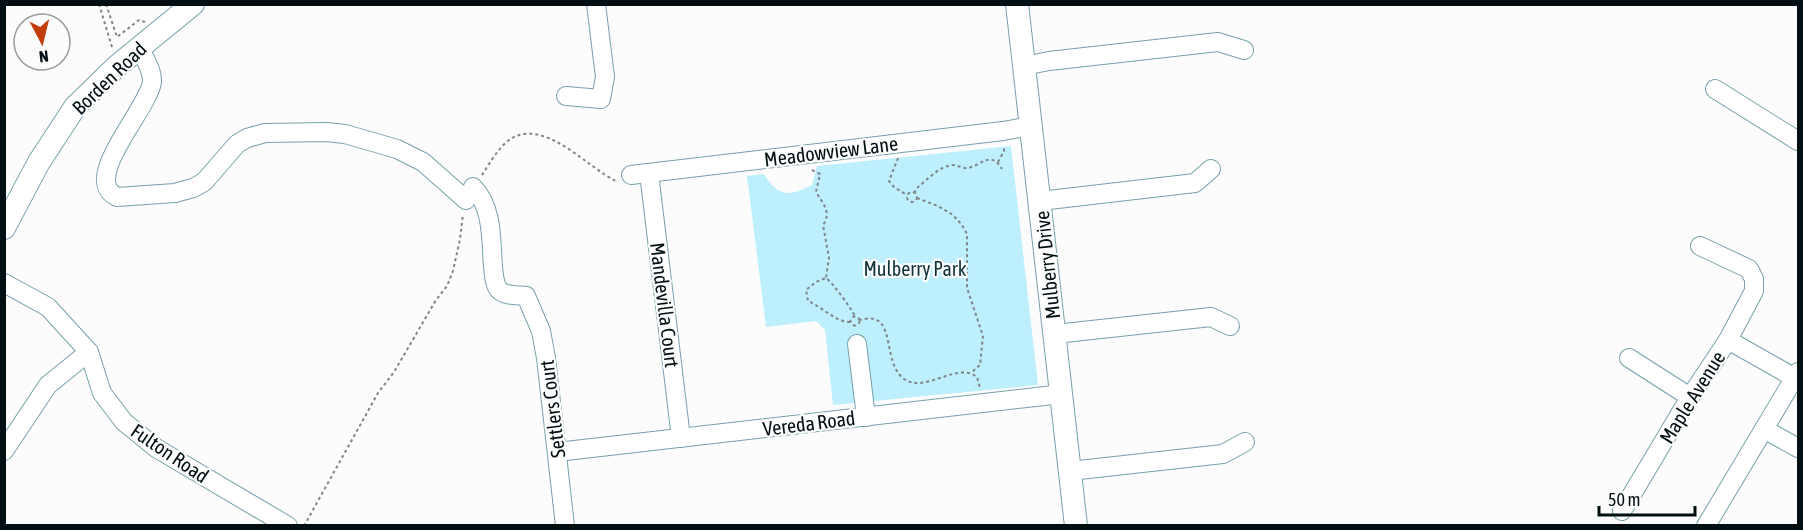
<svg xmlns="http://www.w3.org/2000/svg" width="1803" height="530" font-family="'Asap Condensed',sans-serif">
	<rect width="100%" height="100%" fill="#fcfcfc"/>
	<path fill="#bdeffd" d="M1011 146 1038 385 833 405 825 330 816 321 766 327 747 176 764 174C778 197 789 197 812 185L817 166Z"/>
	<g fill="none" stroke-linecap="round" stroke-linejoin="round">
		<defs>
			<g id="minor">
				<path d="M139 47C144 58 153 70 152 82 148 110 80 179 117 197L175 193 193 188 204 182 237 144 247 138 265 133 326 132 345 134 397 149 423 162 466 200"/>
				<path d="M1024 66 1049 61 1218 42 1244 50"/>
				<path d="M1715 89 1798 141"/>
				<path d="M566 96 601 99 605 77 596 4"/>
				<path d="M649 173 681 438"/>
				<path d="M631 175 1003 131 1031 126"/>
				<path d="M473 187C493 207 491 240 493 267 494 274 494 284 499 290 505 296 517 295 526 296L541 331 546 358 565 526"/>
				<path d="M1040 201 1195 183 1211 169"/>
				<path d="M4 283 48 307 89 352 102 393 124 422 156 448 288 526"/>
				<path d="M1055 334 1211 317 1230 326"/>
				<path d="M1728 340 1795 378"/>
				<path d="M857 344 866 417"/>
				<path d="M1629 358 1690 397"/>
				<path d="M1764 429 1798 448"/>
				<path d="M4 451 48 385 89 352"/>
				<path d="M557 452 1062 394"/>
				<path d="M1070 471 1223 454 1245 442"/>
				<path d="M1622 511 1690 397 1728 340 1754 291V279L1749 269 1700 246"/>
				<path d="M1706 526 1798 372"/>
			</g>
			<g id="major">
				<path d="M1017 4 1076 526"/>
				<path d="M4 228 39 162 75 107 116 67 193 4"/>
			</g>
		</defs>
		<use href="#minor" stroke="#77a0ac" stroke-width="20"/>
		<use href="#major" stroke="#77a0ac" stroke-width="24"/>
		<g stroke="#7f8587" stroke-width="2" stroke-dasharray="3 3" stroke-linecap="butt">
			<path d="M99 4 112 47"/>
			<path d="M106 4 117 37 139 20 145 22"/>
			<path d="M898 158 889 181 894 187 907 195"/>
			<path d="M998 162 1004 151V146"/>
			<path d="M812 170 820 174 816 192C823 204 832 212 823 225L829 258 826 278"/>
			<path d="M482 175C490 163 499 146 512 138 546 119 588 168 616 181"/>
			<circle cx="912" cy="197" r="5"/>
			<path d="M914 193 917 188C927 180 940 165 954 165 959 166 964 169 968 168 982 165 991 150 1002 169"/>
			<path d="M917 198 938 206 953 215 962 225 967 234V288L983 336 980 365 971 373"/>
			<circle cx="855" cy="321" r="4.5"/>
			<path d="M859 320C864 319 872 317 877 320 893 329 885 365 904 379 926 394 956 361 977 377L980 388"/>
			<path d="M850 322C836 322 822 307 808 301L806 290 816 282 826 278C833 283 852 309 855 317"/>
			<path d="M304 526 378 393 394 372 436 300 447 286 453 271 460 239 463 214"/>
		</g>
		<use href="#minor" stroke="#fff" stroke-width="18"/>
		<use href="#major" stroke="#fff" stroke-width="22"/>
	</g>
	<g text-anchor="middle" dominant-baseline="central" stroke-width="4.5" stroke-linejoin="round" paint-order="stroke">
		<g font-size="20" fill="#010e12" stroke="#fcfcfc">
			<text transform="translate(109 78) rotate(-44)">Borden Road</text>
			<text transform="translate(831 151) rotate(-7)">Meadowview Lane</text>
			<text transform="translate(1047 265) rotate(-96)">Mulberry Drive</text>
			<text transform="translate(665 305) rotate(83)">Mandevilla Court</text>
			<text transform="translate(1692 397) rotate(-58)">Maple Avenue</text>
			<text transform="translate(552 409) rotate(-97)">Settlers Court</text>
			<text transform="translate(809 423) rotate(-7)">Vereda Road</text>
			<text transform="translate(170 453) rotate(34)">Fulton Road</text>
		</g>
		<g font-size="20" fill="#0f323a" stroke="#fcfcfc">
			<text x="915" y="268">Mulberry Park</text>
		</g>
	</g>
	<rect width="1803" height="530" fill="none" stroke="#010e12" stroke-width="12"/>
	<g transform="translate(42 42) rotate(173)"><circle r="28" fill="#fcfcfc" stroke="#989d9e" stroke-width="1.5"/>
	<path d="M0-4.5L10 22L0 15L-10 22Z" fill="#c43c0c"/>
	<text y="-9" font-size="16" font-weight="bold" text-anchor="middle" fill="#010e12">N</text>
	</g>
	<path d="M1599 506v9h96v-9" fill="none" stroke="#010e12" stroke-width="3"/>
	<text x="1608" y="506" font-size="18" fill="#010e12" stroke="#fcfcfc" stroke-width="4.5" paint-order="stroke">50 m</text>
</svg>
